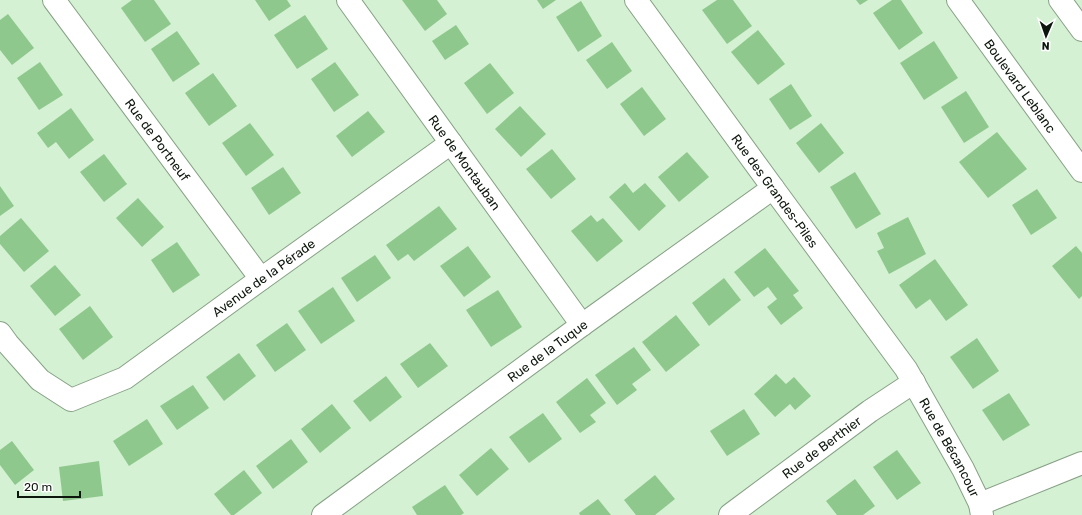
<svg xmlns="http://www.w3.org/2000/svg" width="1082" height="515" font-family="Rubik,sans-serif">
	<rect width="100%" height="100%" fill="#d5f1d3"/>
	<g fill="#8ec88d">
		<path d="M132 0H154L171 24 145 42 121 8Z"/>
		<path d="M255 0H287L291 6 269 21Z"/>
		<path d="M402 0H437L447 14 425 31Z"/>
		<path d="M537 0H556L543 9Z"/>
		<path d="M717 0H733L752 26 727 44 702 10Z"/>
		<path d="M856 0H868L860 5Z"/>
		<path d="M892 0H901L923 33 899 50 873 13Z"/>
		<path d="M581 1 602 36 578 52 556 17Z"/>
		<path d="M8 14 34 48 12 65 0 50V20Z"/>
		<path d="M305 15 328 49 297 69 274 35Z"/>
		<path d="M456 25 469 44 445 60 432 41Z"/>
		<path d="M758 30 785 64 758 85 731 52Z"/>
		<path d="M177 31 200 64 173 82 151 49Z"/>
		<path d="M934 41 958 78 924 100 900 63Z"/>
		<path d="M612 42 632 71 607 89 586 60Z"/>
		<path d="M40 62 63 95 39 110 17 78Z"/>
		<path d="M335 62 359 95 334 112 311 79Z"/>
		<path d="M490 63 514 93 487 114 464 83Z"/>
		<path d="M213 73 237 106 209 126 185 93Z"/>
		<path d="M791 84 812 116 790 130 769 99Z"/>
		<path d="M642 87 666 119 644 136 620 104Z"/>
		<path d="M966 91 989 127 964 143 941 107Z"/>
		<path d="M520 106 546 134 521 157 495 129Z"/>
		<path d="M71 108 94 140 69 159 56 142 48 148 37 133Z"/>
		<path d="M368 111 385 132 352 157 336 136Z"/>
		<path d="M250 123 274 155 246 176 222 143Z"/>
		<path d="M821 123 844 153 819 173 796 143Z"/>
		<path d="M997 132 1027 169 988 198 959 162Z"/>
		<path d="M552 149 576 179 551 199 526 169Z"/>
		<path d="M687 152 709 177 679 202 658 177Z"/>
		<path d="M104 154 127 184 104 202 80 172Z"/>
		<path d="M283 167 301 193 269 215 251 188Z"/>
		<path d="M855 172 881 214 856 229 830 187Z"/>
		<path d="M625 183 633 193 645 183 666 206 639 231 609 197Z"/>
		<path d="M0 186 14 206 0 216Z"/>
		<path d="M1037 189 1057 218 1031 235 1012 205Z"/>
		<path d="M138 198 164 227 142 247 116 218Z"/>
		<path d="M439 206 457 229 414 261 408 254 398 261 386 245Z"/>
		<path d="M591 215 597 222 603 218 623 241 597 262 571 231Z"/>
		<path d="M908 217 926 254 889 274 877 251 884 248 877 233Z"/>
		<path d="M21 218 49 251 24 272 0 244V236Z"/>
		<path d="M177 242 200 275 173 293 151 260Z"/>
		<path d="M468 246 491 277 464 297 440 266Z"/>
		<path d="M1076 246 1082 253V296L1079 299 1052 266Z"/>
		<path d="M765 248 799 291 793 295 803 308 781 325 767 307 777 299 768 287 754 297 734 272Z"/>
		<path d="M375 255 391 278 357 302 341 278Z"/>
		<path d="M935 259 968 305 946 321 930 299 916 309 899 285Z"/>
		<path d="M55 265 81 295 55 316 30 286Z"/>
		<path d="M724 278 741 300 709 326 692 303Z"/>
		<path d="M333 287 355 321 321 344 298 311Z"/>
		<path d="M498 290 522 327 491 347 466 310Z"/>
		<path d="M90 306 113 337 83 360 59 329Z"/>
		<path d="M676 315 700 345 666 372 642 342Z"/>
		<path d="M287 323 306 350 275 372 256 345Z"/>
		<path d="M977 338 999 371 973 389 950 357Z"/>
		<path d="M430 343 448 366 418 388 400 364Z"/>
		<path d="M634 347 651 370 632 384 637 390 617 405 595 375Z"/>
		<path d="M239 353 256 376 224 401 206 377Z"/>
		<path d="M776 374 786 384 794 377 811 396 795 410 790 404 775 417 754 394Z"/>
		<path d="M386 376 402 397 370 422 353 401Z"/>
		<path d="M587 378 606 403 590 415 596 422 580 433 556 402Z"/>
		<path d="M193 385 209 408 177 430 160 406Z"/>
		<path d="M1009 393 1030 425 1003 441 982 410Z"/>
		<path d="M332 404 351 428 320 453 301 429Z"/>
		<path d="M744 409 760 434 727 456 710 431Z"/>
		<path d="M543 413 562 439 529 463 509 437Z"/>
		<path d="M147 419 163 444 129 466 113 441Z"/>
		<path d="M291 439 308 462 273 489 256 466Z"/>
		<path d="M12 441 34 470 15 485 0 465V450Z"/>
		<path d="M491 448 509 469 477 496 459 475Z"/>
		<path d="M897 450 921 483 897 500 873 467Z"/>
		<path d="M99 461 103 496 63 501 59 467Z"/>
		<path d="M244 470 262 493 234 515H231L214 494Z"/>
		<path d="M655 475 675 499 655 515H636L624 500Z"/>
		<path d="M855 479 875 506 863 515H837L826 501Z"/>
		<path d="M445 485 464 513 461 515H417L412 507Z"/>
		<path d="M598 499 611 515H580L579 513Z"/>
	</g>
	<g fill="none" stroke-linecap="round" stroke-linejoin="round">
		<defs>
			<g id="minor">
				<path id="s1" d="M54 0 261 279"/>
				<path id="s2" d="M348 0 582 325"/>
				<path id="s3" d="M636 0 773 188 906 369 963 469 980 504 982 515"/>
				<path id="s4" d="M958 0 1082 171"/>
				<path id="s5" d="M0 333 8 344 40 380 71 400 125 378 261 279 451 143"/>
				<path d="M980 504 1082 463"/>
				<path id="s6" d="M323 515 582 325 773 188"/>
				<path id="s7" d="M730 515 870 411 914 382"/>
			</g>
			<path id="highway" d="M1060 0 1082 30"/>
		</defs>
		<use href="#minor" stroke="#87a186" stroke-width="24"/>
		<use href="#highway" stroke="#87a186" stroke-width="24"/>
		<use href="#minor" stroke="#fff" stroke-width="22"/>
		<use href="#highway" stroke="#fff" stroke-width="22"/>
	</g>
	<g text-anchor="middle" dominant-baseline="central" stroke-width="4" stroke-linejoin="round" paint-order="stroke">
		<g font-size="13" fill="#0c160c" stroke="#fff">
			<text stroke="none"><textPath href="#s4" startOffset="106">Boulevard Leblanc</textPath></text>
			<text stroke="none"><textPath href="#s1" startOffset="174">Rue de Portneuf</textPath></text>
			<text stroke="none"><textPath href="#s2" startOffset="200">Rue de Montauban</textPath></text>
			<text stroke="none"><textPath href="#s3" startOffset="236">Rue des Grandes-Piles</textPath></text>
			<text stroke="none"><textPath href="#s5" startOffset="328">Avenue de la Pérade</textPath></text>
			<text stroke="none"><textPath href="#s6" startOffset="278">Rue de la Tuque</textPath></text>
			<text stroke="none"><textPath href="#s7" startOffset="114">Rue de Berthier</textPath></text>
			<text stroke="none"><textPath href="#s3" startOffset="547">Rue de Bécancour</textPath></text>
		</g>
	</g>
	<g transform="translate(1046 36) rotate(182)" stroke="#ffffff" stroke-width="3" paint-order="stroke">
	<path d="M0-3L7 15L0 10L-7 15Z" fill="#0c160c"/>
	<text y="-6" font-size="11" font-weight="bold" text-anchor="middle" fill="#0c160c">N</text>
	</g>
	<path d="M18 491v6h62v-6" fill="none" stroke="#0c160c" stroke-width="2"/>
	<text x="24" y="491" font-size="12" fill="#0c160c" stroke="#ffffff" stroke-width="3" paint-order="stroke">20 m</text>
</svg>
